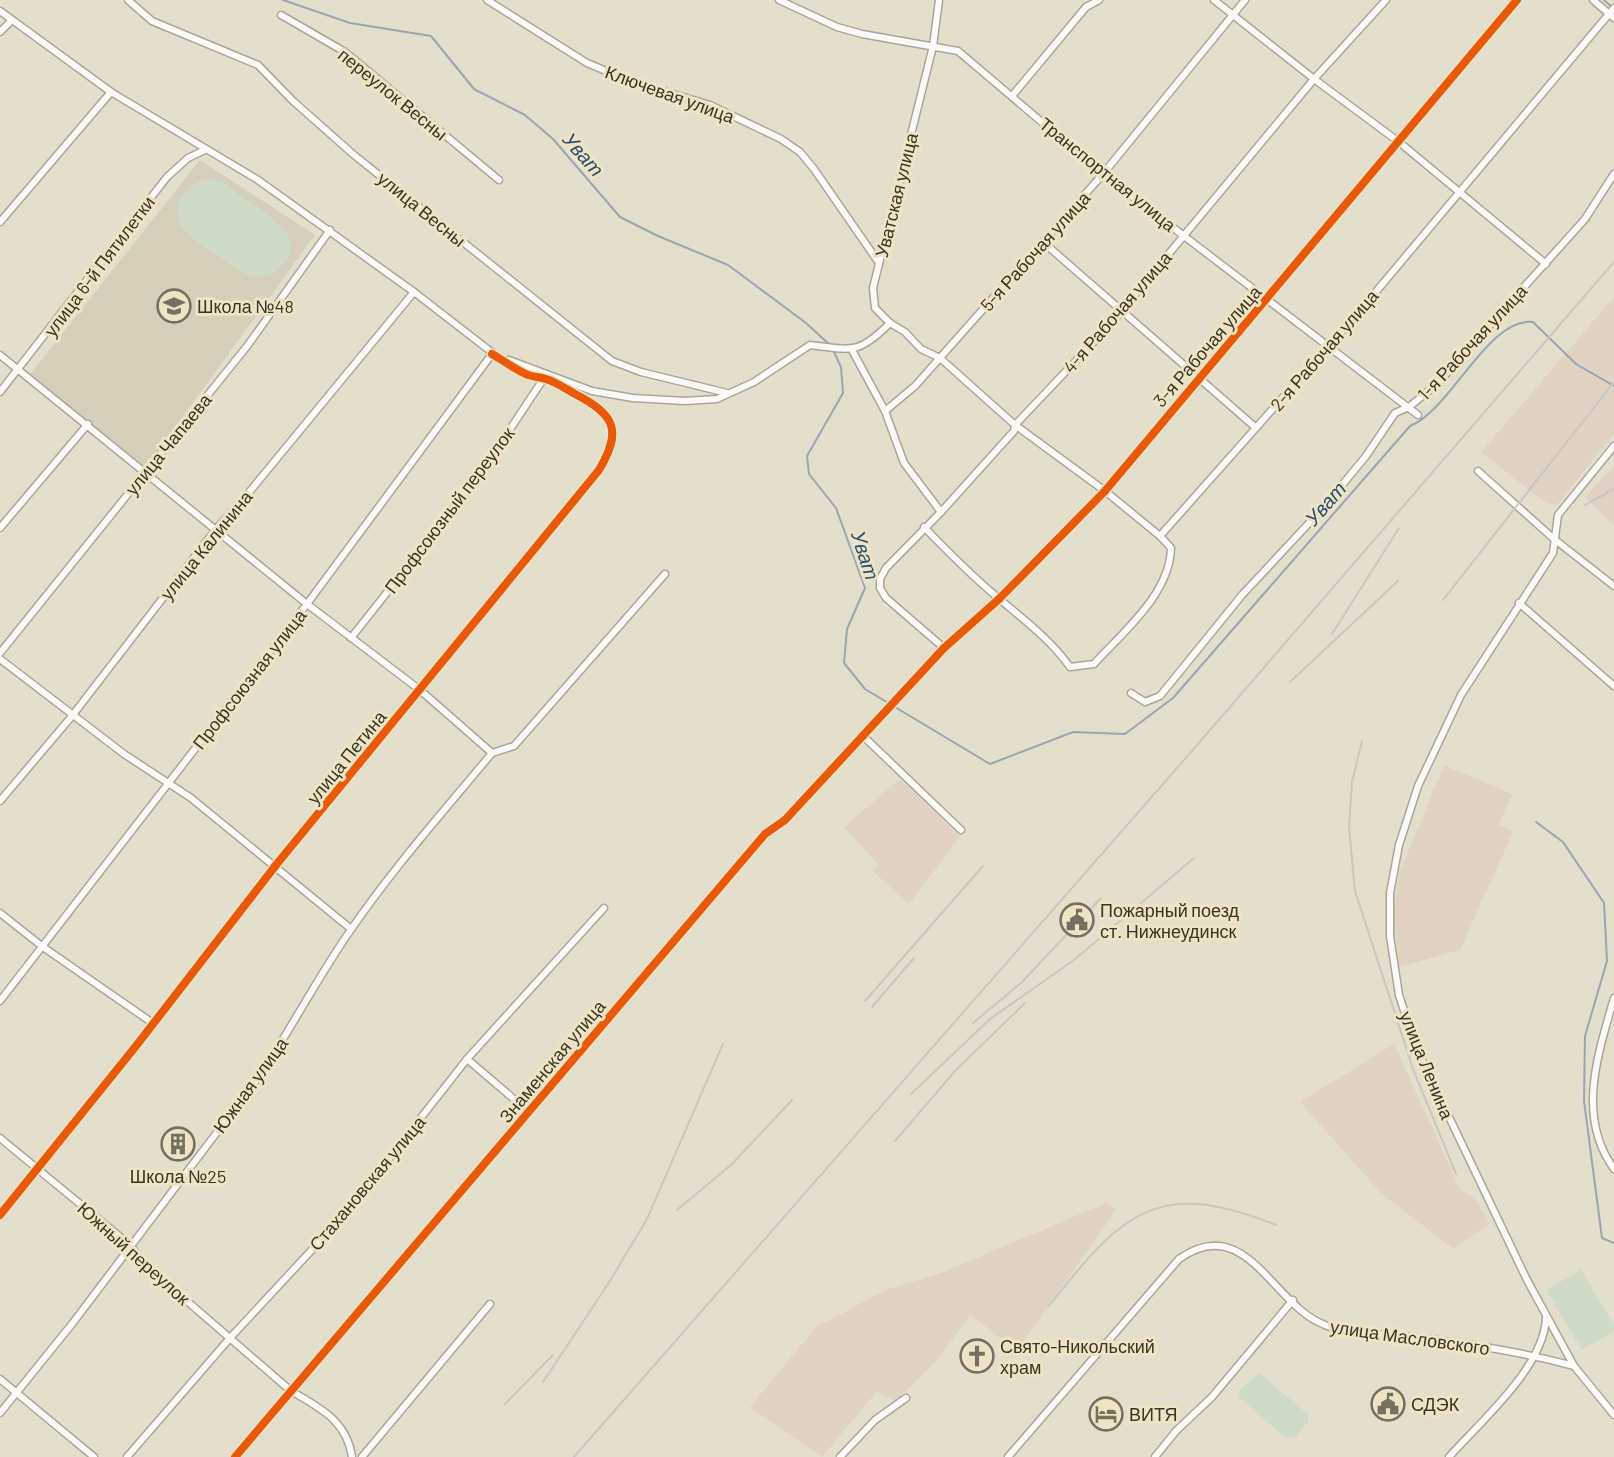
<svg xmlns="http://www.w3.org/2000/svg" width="1614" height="1457" font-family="Barlow,sans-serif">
	<rect width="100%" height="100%" fill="#e4dfcd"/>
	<g fill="#e1d3c4">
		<path d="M1614 297V434L1556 506 1543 501 1481 452Z"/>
		<path d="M1614 466V525L1585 497Z"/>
		<path d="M1444 765 1512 794 1499 824 1513 832 1460 950 1399 967 1393 914 1399 874Z"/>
		<path d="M900 779 960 837 909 904 873 871 878 864 844 827Z"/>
		<path d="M1394 1044 1460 1189 1475 1199 1490 1223 1453 1249 1380 1192 1300 1102Z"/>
		<path d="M1106 1203 1117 1209 1017 1350 970 1315 938 1359 909 1388 894 1401 877 1391 822 1457 750 1407 816 1327 888 1289 941 1273Z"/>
	</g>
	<path fill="#d5cfbb" d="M200 160 315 235 144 470 28 377Z"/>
	<g fill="#cfdbc7">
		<path d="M210 179 222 182 281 225C289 235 295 247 287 259 264 292 241 272 216 255 205 248 191 240 183 229 168 206 185 182 210 179Z"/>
		<path d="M1581 1270 1614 1325V1331L1582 1350 1546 1290Z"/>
		<path d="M1259 1373 1308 1414V1421L1295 1437 1286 1438 1239 1397V1391Z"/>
	</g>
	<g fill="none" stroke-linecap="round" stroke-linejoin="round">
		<g stroke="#98a7b1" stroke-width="2">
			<path d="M283 0 350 23 431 36 474 89 525 115 553 139 620 217 658 236 728 265 806 323 830 345"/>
			<path d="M1604 0 1612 7"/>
			<path d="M833 350 841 367 843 393 807 456 809 474 836 508 865 588 847 629 844 663 865 689 990 764 1073 732 1125 734 1173 698 1410 426C1451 410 1489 316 1533 322L1576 364 1614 386"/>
			<path d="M1536 822 1563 842 1604 903 1607 961 1585 1036 1584 1101 1602 1238 1614 1243"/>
		</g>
		<defs>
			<g id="street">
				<path d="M128 0 152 21 258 65 293 101 354 155 612 361 641 372 727 393"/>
				<path d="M487 0 587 63 630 81 710 105 781 139 800 152 814 169 879 263"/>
				<path d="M779 0 837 27 862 34 958 51 1103 174 1418 415"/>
				<path d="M939 0 933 46 873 288 875 308 890 323 905 332 921 349 940 358 1015 425 1105 491 1160 536"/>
				<path d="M1214 0 1314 79 1399 142 1546 264"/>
				<path d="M1593 0 1614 18"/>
				<path d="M0 11 111 92 258 180 414 292 494 354"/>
				<path d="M281 15 345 52 499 180"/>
				<path d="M0 32 12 20"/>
				<path d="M1012 96 1086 7 1099 0"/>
				<path d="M0 222 111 92"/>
				<path d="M1043 242 1255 427"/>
				<path d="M852 350 885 411 904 463 941 512"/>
				<path d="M0 355 307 604 420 690 492 753"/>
				<path d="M509 360 592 391 633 398 685 401 717 399 754 382 810 345C852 350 858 355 890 323"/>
				<path d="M0 392 167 177 188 158 205 150"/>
				<path d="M885 411 915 386 1103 174 1245 0"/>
				<path d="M1614 446 1558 515 1553 553 1461 695 1418 786 1399 845 1390 893V936L1399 995 1417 1050 1527 1280 1574 1366 1614 1415"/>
				<path d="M1478 471 1554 539 1614 586"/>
				<path d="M924 527C947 551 971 575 997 597 1023 619 1050 639 1070 667L1094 664C1123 632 1170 594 1171 548L1160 536 1364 306 1614 8"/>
				<path d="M0 528 88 424"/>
				<path d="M1519 603 1614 686"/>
				<path d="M351 638 479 476 544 378"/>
				<path d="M944 648 886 598 880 588V579L886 568 941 512 1014 431 1015 425 1108 327 1314 79 1386 0"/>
				<path d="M0 653 248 345 330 230"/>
				<path d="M0 659 124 754 191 798 351 929"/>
				<path d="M1131 693 1145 702 1160 696 1242 595 1324 507 1366 456 1395 413 1409 407 1437 384 1585 219 1614 174"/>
				<path d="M862 735 961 830"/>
				<path d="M492 753 514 746 665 574"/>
				<path d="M0 801 72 716 216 529 246 496 414 292"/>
				<path d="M0 913 43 947 154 1024"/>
				<path d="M1614 998C1598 1054 1576 1117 1614 1169"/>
				<path d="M0 1001 307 604 492 354"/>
				<path d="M467 1059 529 1112"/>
				<path d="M0 1138 130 1245 143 1263 291 1391C320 1408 347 1421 352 1457"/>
				<path d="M0 1215 136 1046 276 865 599 470C622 431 616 415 575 394 566 389 556 382 546 379 540 377 534 377 528 375 516 370 504 361 492 354"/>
				<path d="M0 1379 94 1457"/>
				<path d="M0 1413 72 1324 261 1074C292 1027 318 977 350 931 393 868 444 811 492 753"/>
				<path d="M127 1457 230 1338 347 1212 467 1059 604 908"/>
				<path d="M235 1457 765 834 785 820 944 648 999 599 1105 491 1517 0"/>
				<path d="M362 1457 490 1304"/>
				<path d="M840 1457 875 1420 906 1398"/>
				<path d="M1008 1457 1179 1259C1246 1211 1273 1306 1325 1325 1349 1335 1377 1333 1402 1336 1460 1342 1518 1351 1574 1366"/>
				<path d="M1155 1457 1176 1431 1212 1397 1293 1300"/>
				<path d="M1449 1457C1481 1421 1544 1367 1546 1318"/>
			</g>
		</defs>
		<use href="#street" stroke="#aaa698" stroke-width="9"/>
		<use href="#street" stroke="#fbfaf8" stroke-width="6"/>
		<g stroke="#c9c7c2" stroke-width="2">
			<path d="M1585 505 1614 489"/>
			<path d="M1443 600 1614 382"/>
			<path d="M1332 634 1399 528"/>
			<path d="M1290 682 1398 581"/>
			<path d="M1362 741 1352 782 1349 827 1355 891 1413 1069 1456 1174"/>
			<path d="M865 1001 983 866"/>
			<path d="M872 1007 914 958"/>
			<path d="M973 1023 1022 982 1101 898"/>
			<path d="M911 1094 990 1019 1074 960 1194 858"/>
			<path d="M895 1141 955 1071 1025 1003"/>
			<path d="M677 1210 732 1164 792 1100"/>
			<path d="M1048 1307C1121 1215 1155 1176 1276 1225"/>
			<path d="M543 1382 608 1284 647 1219 723 1044"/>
			<path d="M505 1404 553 1355"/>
			<path d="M574 1457 1198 744 1614 262"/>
		</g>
		<defs>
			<g id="cycleway">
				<path d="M0 1215 136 1046 276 865 599 470C622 431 616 415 575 394 566 389 556 382 546 379 540 377 534 377 528 375 516 370 504 361 492 354"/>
				<path d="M235 1457 765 834 785 820 944 648 999 599 1105 491 1517 0"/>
			</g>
		</defs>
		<use href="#cycleway" stroke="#eee4c3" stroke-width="11"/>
		<use href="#cycleway" stroke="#e8590c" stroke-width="8"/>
	</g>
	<defs>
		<symbol id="school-ring" viewBox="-11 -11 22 22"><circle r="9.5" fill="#eee4c3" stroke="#757062" stroke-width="1.5"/><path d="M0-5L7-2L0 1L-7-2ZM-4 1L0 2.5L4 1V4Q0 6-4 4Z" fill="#757062"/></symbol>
		<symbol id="civic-ring" viewBox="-11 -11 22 22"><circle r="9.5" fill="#eee4c3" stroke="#757062" stroke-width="1.5"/><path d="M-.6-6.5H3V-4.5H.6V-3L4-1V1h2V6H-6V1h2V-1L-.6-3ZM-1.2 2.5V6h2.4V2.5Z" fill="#757062"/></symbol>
		<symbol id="building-ring" viewBox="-11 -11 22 22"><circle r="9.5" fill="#eee4c3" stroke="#757062" stroke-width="1.5"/><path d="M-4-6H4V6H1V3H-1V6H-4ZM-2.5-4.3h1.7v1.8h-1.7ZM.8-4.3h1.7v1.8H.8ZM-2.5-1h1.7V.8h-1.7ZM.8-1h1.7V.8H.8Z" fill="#757062"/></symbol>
		<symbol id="church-ring" viewBox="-11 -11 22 22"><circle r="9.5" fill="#eee4c3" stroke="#757062" stroke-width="1.5"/><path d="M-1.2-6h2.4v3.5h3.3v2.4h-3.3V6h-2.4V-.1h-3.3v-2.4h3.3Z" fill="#757062"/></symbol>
		<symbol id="hotel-ring" viewBox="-11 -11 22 22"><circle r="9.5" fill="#eee4c3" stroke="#757062" stroke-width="1.5"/><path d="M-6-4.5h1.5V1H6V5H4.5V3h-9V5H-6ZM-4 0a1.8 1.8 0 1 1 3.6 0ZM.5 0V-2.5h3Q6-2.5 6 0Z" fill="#757062"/></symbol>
	</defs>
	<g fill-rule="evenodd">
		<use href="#school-ring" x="155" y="287" width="38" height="38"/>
		<use href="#civic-ring" x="1058" y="901" width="38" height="38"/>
		<use href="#building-ring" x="159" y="1125" width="38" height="38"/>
		<use href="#church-ring" x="958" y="1337" width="38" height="38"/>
		<use href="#civic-ring" x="1369" y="1385" width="38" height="38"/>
		<use href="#hotel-ring" x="1087" y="1395" width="38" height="38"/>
	</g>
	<g text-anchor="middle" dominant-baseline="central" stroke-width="6" stroke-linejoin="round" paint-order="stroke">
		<g font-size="18" fill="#393528" stroke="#eee4c3">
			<text transform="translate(393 94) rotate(39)">переулок Весны</text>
			<text transform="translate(670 94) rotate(20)">Ключевая улица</text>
			<text transform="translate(1108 174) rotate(39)">Транспортная улица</text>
			<text transform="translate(896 195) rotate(-76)">Уватская улица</text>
			<text transform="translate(422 209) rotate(39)">улица Весны</text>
			<text transform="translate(1035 251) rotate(-48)">5-я Рабочая улица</text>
			<text transform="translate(99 266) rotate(-53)">улица 6-й Пятилетки</text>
			<text transform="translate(1117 312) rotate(-49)">4-я Рабочая улица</text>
			<text transform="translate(1472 342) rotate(-47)">1-я Рабочая улица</text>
			<text transform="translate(1207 346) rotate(-49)">3-я Рабочая улица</text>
			<text transform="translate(1324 350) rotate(-49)">2-я Рабочая улица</text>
			<text transform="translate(168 444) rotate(-51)">улица Чапаева</text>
			<text transform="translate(449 510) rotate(-53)">Профсоюзный переулок</text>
			<text transform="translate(206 545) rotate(-51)">улица Калинина</text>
			<text transform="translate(249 679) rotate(-52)">Профсоюзная улица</text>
			<text transform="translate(346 757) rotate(-51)">улица Петина</text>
			<text transform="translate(552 1061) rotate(-50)">Знаменская улица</text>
			<text transform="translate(1427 1065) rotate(68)">улица Ленина</text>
			<text transform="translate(250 1085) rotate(-54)">Южная улица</text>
			<text transform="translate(367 1183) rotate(-50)">Стахановская улица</text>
			<text transform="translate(134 1253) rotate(42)">Южный переулок</text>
			<text transform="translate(1410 1337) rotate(8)">улица Масловского</text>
		</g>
		<g font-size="18" fill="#393528" stroke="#eee4c3" text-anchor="start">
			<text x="197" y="306">Школа №48</text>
			<text x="1100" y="910">Пожарный поезд<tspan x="1100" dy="21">ст. Нижнеудинск</tspan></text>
			<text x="178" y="1176" text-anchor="middle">Школа №25</text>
			<text x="1000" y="1346">Свято-Никольский<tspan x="1000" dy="21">храм</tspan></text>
			<text x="1411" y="1404">СДЭК</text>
			<text x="1129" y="1414">ВИТЯ</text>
		</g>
		<g font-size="20" font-style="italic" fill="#274f71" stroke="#eee4c3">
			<text transform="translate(584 154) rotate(49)">Уват</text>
			<text transform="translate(1325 503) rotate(-49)">Уват</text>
			<text transform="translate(866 555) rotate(72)">Уват</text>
		</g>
	</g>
</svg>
